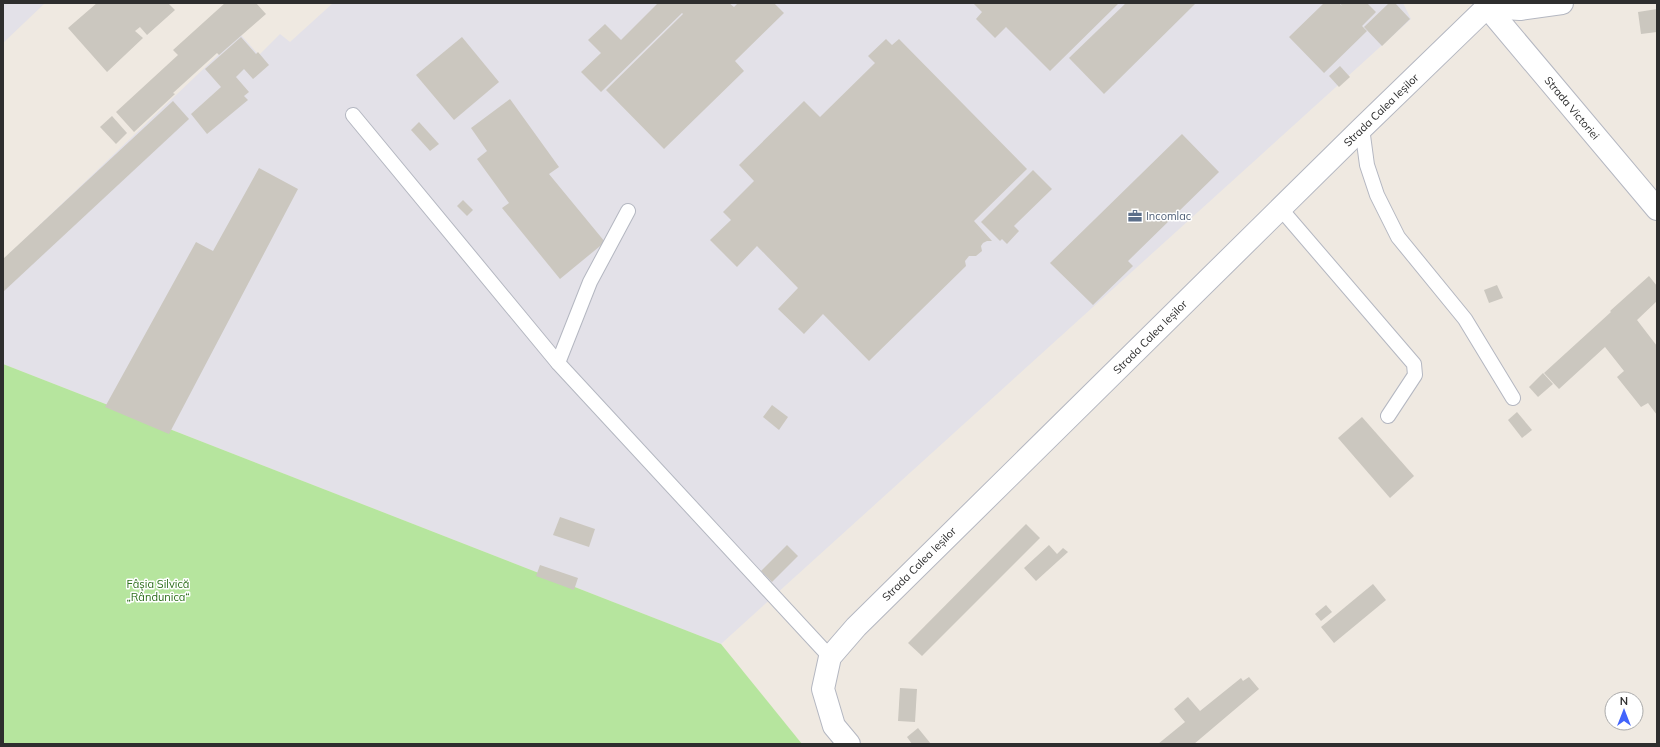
<svg xmlns="http://www.w3.org/2000/svg" width="1660" height="747" font-family="Mulish,sans-serif">
	<rect width="100%" height="100%" fill="#efe9e1"/>
	<g fill="#e3e1e8">
		<path d="M3 3H45L3 43Z"/>
		<path d="M333 3H1403L1411 19 721 644 3 364V260L240 34 259 55 280 34 290 42Z"/>
	</g>
	<path fill="#b6e59e" d="M3 364 721 644 802 744H3Z"/>
	<g fill="#cbc7bf">
		<path d="M97 3H168L175 10 147 35 140 27 135 31 143 38 107 72 68 28Z"/>
		<path d="M225 3H256L266 14 219 55 217 53 173 93 175 94 134 132 116 112 178 55 173 50Z"/>
		<path d="M658 3H689L690 4 692 3H729L734 7 738 3H774L784 13 735 61 744 71 664 149 606 90 683 14 682 13 601 92 581 72 601 53 588 40 605 24 621 40Z"/>
		<path d="M973 3H1119L1050 71 1006 27 995 38 976 19 982 12Z"/>
		<path d="M1126 3H1196L1104 94 1069 58Z"/>
		<path d="M1324 3H1339L1342 6 1340 3H1367L1376 12 1362 26 1367 31 1324 73 1289 37Z"/>
		<path d="M1389 3H1395L1410 19 1382 46 1364 27Z"/>
		<path d="M1657 9V32L1641 34 1638 12Z"/>
		<path d="M241 37 256 54 258 52 269 65 253 79 244 69 236 77 249 92 244 96 248 100 207 134 191 114 221 87 205 69Z"/>
		<path d="M462 37 499 82 454 120 416 75Z"/>
		<path d="M886 39 892 45 899 39 1027 169 974 221 992 241H987L983 243 981 246 982 251 976 256H969L965 261 966 266 869 361 823 314 804 334 778 309 798 288 757 246 737 267 710 240 731 220 723 212 754 181 739 165 804 101 820 117 875 63 868 56Z"/>
		<path d="M1340 66 1350 77 1339 87 1329 76Z"/>
		<path d="M510 99 559 167 549 174 605 242 560 279 502 208 509 203 477 159 487 151 471 128Z"/>
		<path d="M173 101 189 119 3 292V259Z"/>
		<path d="M112 116 127 133 116 144 100 127Z"/>
		<path d="M419 122 439 144 430 151 411 130Z"/>
		<path d="M1182 134 1219 172 1128 261 1133 266 1093 305 1050 263Z"/>
		<path d="M259 168 298 189 169 434 105 407 196 242 213 251Z"/>
		<path d="M1033 170 1052 189 1014 226 1019 231 1007 244 1002 239 1000 241 981 222Z"/>
		<path d="M463 200 473 210 467 216 457 206Z"/>
		<path d="M1649 276 1657 286V301L1637 320 1657 346V415L1648 403 1641 407 1617 377 1624 371 1605 347 1559 389 1544 373 1611 312 1610 311Z"/>
		<path d="M1497 285 1503 298 1489 303 1484 290Z"/>
		<path d="M1543 373 1553 384 1538 397 1529 387Z"/>
		<path d="M772 405 788 417 779 430 763 417Z"/>
		<path d="M1517 412 1532 430 1522 438 1508 420Z"/>
		<path d="M1362 417 1414 476 1390 498 1338 438Z"/>
		<path d="M560 517 595 529 589 547 553 535Z"/>
		<path d="M1026 524 1040 538 922 656 908 643Z"/>
		<path d="M787 545 798 556 772 582 761 571Z"/>
		<path d="M1049 545 1057 554 1063 548 1068 552 1036 581 1024 568Z"/>
		<path d="M540 565 578 578 574 590 536 576Z"/>
		<path d="M1373 584 1386 600 1334 643 1321 627Z"/>
		<path d="M1326 605 1332 612 1321 621 1315 614Z"/>
		<path d="M1249 677 1259 689 1194 744H1158L1185 722 1174 709 1188 697 1200 711 1241 678 1243 681Z"/>
		<path d="M900 688 917 689 915 722 898 721Z"/>
		<path d="M918 728 931 744H912L907 737Z"/>
	</g>
	<g fill="none" stroke-linecap="round" stroke-linejoin="round">
		<defs>
			<g id="lane">
				<path d="M353 115 558 363 830 657"/>
				<path d="M1362 128 1367 165 1377 195 1398 237 1465 319 1513 398"/>
				<path d="M1280 208 1414 364 1415 375 1388 416"/>
				<path d="M558 363 590 282 628 211"/>
			</g>
			<g id="secondary">
				<path d="M1487 7 1657 209"/>
				<path d="M1487 7 1520 9 1562 3"/>
				<path d="M849 744 834 726 823 689 830 657 856 627 1362 128 1487 7"/>
			</g>
		</defs>
		<use href="#lane" stroke="#b4b7c1" stroke-width="16"/>
		<use href="#secondary" stroke="#b4b7c1" stroke-width="24"/>
		<use href="#lane" stroke="#fff" stroke-width="14"/>
		<use href="#secondary" stroke="#fff" stroke-width="22"/>
	</g>
	<defs>
		<symbol id="office-bare" viewBox="-9 -9 18 18"><path d="M-6-3h4V-5.5h4V-3h4V5H-6ZM-1-4.5V-3h2v-1.5ZM-6 0V1H6V0Z" fill="#5c6f8a" stroke="#fff" stroke-width="2.5" paint-order="stroke"/></symbol>
	</defs>
	<g fill-rule="evenodd">
		<use href="#office-bare" x="1125" y="206" width="20" height="20"/>
	</g>
	<g text-anchor="middle" dominant-baseline="central" stroke-width="3" stroke-linejoin="round" paint-order="stroke">
		<g font-size="11" fill="#2e2e2e" stroke="#fff">
			<text transform="translate(1572 108) rotate(50)">Strada Victoriei</text>
			<text transform="translate(1381 110) rotate(-44)">Strada Calea Ieșilor</text>
			<text transform="translate(1150 337) rotate(-45)">Strada Calea Ieșilor</text>
			<text transform="translate(919 564) rotate(-45)">Strada Calea Ieșilor</text>
		</g>
		<g font-size="11" fill="#4e5e75" stroke="#fff" text-anchor="start">
			<text x="1146" y="216">Incomlac</text>
		</g>
		<g font-size="11" fill="#2c6e1b" stroke="#fff">
			<text x="158" y="584">Fâşia Silvică<tspan x="158" dy="13">„Rândunica“</tspan></text>
		</g>
	</g>
	<rect width="1660" height="747" fill="none" stroke="#2e2e2e" stroke-width="8"/>
	<g transform="translate(1624 711)"><circle r="19" fill="#ffffff" stroke="#ababab"/>
	<path d="M0-3L7 15L0 10L-7 15Z" fill="#4264fb"/>
	<text y="-6" font-size="11" font-weight="bold" text-anchor="middle" fill="#2e2e2e">N</text>
	</g>
</svg>
